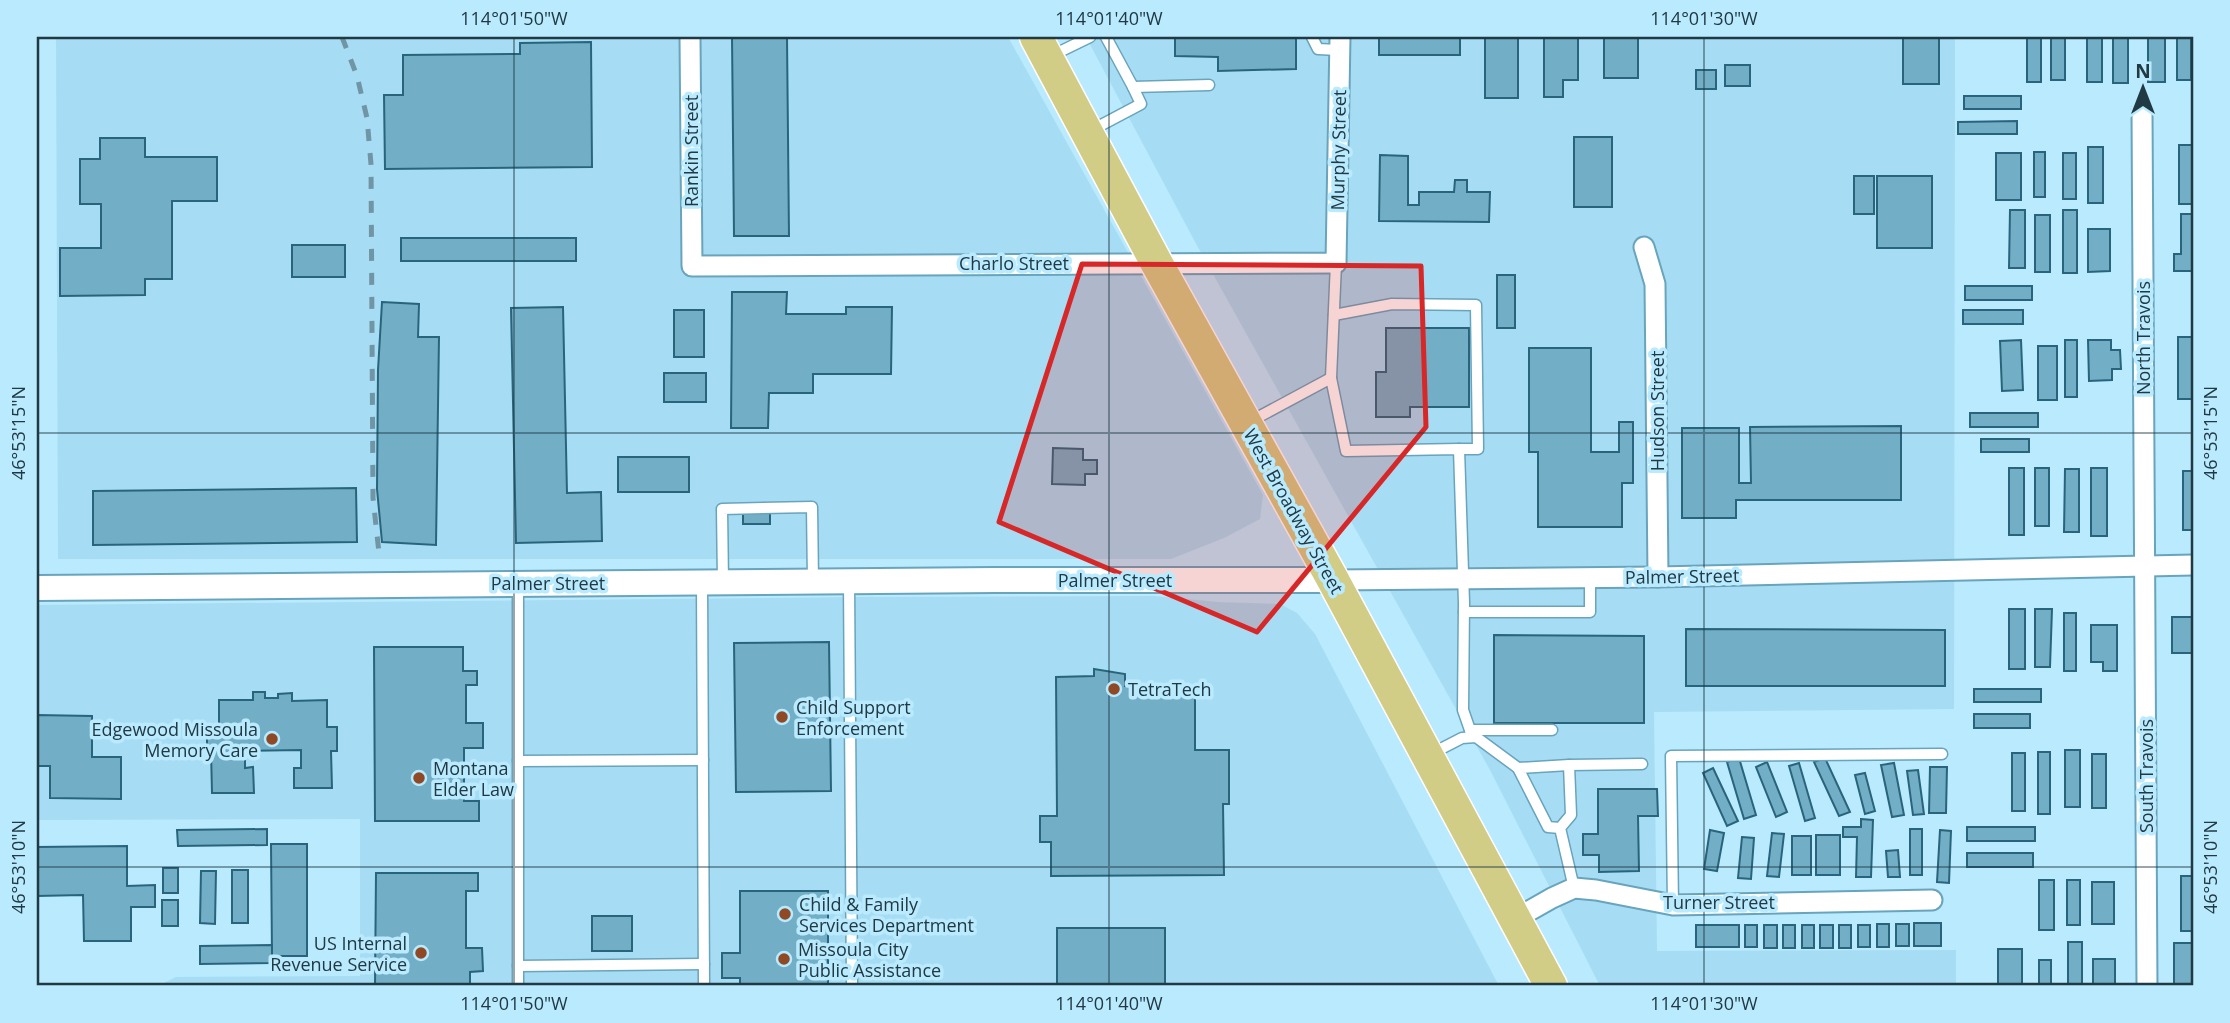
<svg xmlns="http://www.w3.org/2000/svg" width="2230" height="1023" font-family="'Open Sans',sans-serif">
	<rect width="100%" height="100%" fill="#b9eafe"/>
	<g fill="#a6ddf4">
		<path d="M56 37H1008L1263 495 1260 519 1224 538 1171 559H58Z"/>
		<path d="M1086 37H1955L1954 709 1654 712 1657 951 1956 950V986H1600L1490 770 1194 240Z"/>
		<path d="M1154 596 1218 602 1280 604 1297 613 1315 634 1499 986H158L176 977 360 976V819L37 820V605L860 597Z"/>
	</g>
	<g fill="#72aec6" stroke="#28657c" stroke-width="2">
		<path d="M732 37H787L789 236H734Z"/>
		<path d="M1175 37H1296V69L1218 71V57L1175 56Z"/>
		<rect x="1379" y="37" width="81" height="18"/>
		<rect x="1485" y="37" width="33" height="61"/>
		<path d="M1544 37H1578V80H1563V97H1544Z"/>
		<rect x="1604" y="37" width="34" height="41"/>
		<rect x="1903" y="37" width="36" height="47"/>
		<rect x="2027" y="37" width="14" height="45"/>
		<rect x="2051" y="37" width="14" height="43"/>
		<rect x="2087" y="37" width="15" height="45"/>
		<rect x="2113" y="37" width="15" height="46"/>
		<rect x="2148" y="37" width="17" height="45"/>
		<rect x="2177" y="37" width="14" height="43"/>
		<path d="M591 42 592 167 385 169 384 95H403V55L520 54V43Z"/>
		<rect x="1725" y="65" width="25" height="21"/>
		<rect x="1696" y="70" width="20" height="19"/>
		<rect x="1964" y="96" width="57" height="13"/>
		<path d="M2017 121V134H1958V122Z"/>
		<rect x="1574" y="137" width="38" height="70"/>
		<path d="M100 138H145V157H217V201H172V279H145V295L60 296V248H101V204H80V159H100Z"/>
		<rect x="2179" y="145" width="14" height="59"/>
		<rect x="2088" y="147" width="15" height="56"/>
		<rect x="2034" y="152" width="11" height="45"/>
		<rect x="1996" y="153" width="25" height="47"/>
		<rect x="2063" y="153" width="13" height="46"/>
		<path d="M1380 155 1408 156V205H1419V192H1454L1455 180H1467V192H1490L1489 222 1379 221Z"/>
		<rect x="1854" y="176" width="20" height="38"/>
		<rect x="1877" y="176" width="55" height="72"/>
		<path d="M2010 210H2025V268H2009Z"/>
		<rect x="2063" y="210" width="14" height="63"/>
		<path d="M2181 214H2193V271H2174V254H2181Z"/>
		<rect x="2035" y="215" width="15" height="57"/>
		<path d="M2088 229H2110V271L2088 272Z"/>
		<rect x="401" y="238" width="175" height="23"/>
		<rect x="292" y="245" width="53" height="32"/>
		<rect x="1497" y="275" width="18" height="53"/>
		<rect x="1965" y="286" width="67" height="14"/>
		<path d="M732 292H787L786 314H846V307H892L891 374H813V393H769L768 428H731Z"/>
		<path d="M382 302 419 304 418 337H439L436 545 382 542 377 489 378 370Z"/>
		<path d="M563 307 567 493 601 492 602 541 516 543 511 308Z"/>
		<rect x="674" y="310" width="30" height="47"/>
		<rect x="1963" y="310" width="60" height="14"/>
		<path d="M1386 328H1469V407H1410V417H1376V372H1386Z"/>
		<rect x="2178" y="337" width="15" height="62"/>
		<path d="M2021 340 2023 390 2002 391 2000 341Z"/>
		<rect x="2065" y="340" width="12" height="57"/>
		<path d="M2088 340H2111V350H2120L2121 369H2112V380L2089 381Z"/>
		<rect x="2038" y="346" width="19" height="54"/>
		<path d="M1529 348H1591V452H1619V422H1633V483H1622V527H1538V452H1529Z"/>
		<rect x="664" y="373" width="42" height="29"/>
		<rect x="1970" y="413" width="68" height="14"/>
		<path d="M1901 426V500H1736V518H1682V428H1739V483H1751L1750 427Z"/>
		<rect x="1981" y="439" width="48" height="13"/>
		<path d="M1053 448 1083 449V460H1097V474H1085V485L1052 484Z"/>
		<rect x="618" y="457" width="71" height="35"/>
		<rect x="2009" y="468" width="15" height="67"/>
		<rect x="2035" y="468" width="14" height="58"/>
		<rect x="2091" y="468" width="16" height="68"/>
		<path d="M2065 469H2079V532H2064Z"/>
		<rect x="2183" y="471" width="10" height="59"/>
		<path d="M356 488 357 542 93 545V491Z"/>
		<rect x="743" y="513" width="27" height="11"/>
		<rect x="2009" y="609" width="16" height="60"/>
		<path d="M2035 609H2052L2050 667H2035Z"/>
		<rect x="2064" y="613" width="12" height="58"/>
		<rect x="2172" y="617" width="21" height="36"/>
		<path d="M2091 625H2117V671H2103V662H2091Z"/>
		<path d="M1686 629 1945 630V686H1686Z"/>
		<path d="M1494 635 1644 636V723H1494Z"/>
		<path d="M829 642 831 791 736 792 734 643Z"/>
		<path d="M374 647H463V671H477V685H466V723H483V748H464V801H479V821H375Z"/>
		<path d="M1094 669 1125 674V686H1195V750H1229V804H1223L1224 875 1051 876V842H1040V816H1057L1056 677 1094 676Z"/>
		<rect x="1974" y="689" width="67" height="13"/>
		<path d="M253 692H265V698H278V694L292 693V701L327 700V727H337V751H331L332 788H294V768H301V750L245 751V768L253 767 254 793H212L211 751H207V727L219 726V700H253Z"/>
		<rect x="1974" y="714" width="56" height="14"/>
		<path d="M37 715 92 716V757H121V799L50 798V766H37Z"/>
		<rect x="2065" y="750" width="15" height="57"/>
		<rect x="2038" y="752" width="12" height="62"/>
		<rect x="2012" y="753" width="13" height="58"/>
		<rect x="2092" y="754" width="14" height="54"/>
		<path d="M1739 758 1756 815 1744 819 1727 762Z"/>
		<path d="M1825 758 1850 812 1839 816 1814 762Z"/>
		<path d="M1767 762 1787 812 1776 817 1756 767Z"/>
		<path d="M1799 763 1815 818 1805 821 1789 766Z"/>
		<path d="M1894 763 1904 815 1892 817 1881 765Z"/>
		<path d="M1930 767H1947L1946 813H1929Z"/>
		<path d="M1713 768 1738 821 1727 826 1703 773Z"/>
		<path d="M1918 770 1924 814 1913 815 1907 771Z"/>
		<path d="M1865 773 1875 811 1865 814 1855 775Z"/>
		<path d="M1598 789H1657L1658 816H1638L1639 871 1599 872V855H1583V834H1598Z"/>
		<path d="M1861 819 1873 820 1871 877H1856L1857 837H1843V827H1861Z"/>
		<rect x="1967" y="827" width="68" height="14"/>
		<path d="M267 829V845L178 846 177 830Z"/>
		<rect x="1910" y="829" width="12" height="46"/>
		<path d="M1710 830 1724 833 1717 871 1704 869Z"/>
		<path d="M1940 830 1951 831 1949 883 1937 882Z"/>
		<path d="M1772 833 1784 834 1779 877 1767 876Z"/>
		<rect x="1816" y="835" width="24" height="40"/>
		<rect x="1792" y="836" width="19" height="39"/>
		<path d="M1742 837 1754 838 1751 879 1738 878Z"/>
		<path d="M271 844H307V956H272Z"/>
		<path d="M127 846V886L155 885V907H131V941H84L83 895 37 896V847Z"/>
		<path d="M1898 850 1900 877H1888L1886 851Z"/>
		<rect x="1967" y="853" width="66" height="14"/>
		<rect x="163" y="868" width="15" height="25"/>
		<rect x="232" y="870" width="16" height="53"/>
		<path d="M201 871H216L215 924 200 923Z"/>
		<path d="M376 873H478V891H466V948H482L483 971 470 972V986H375Z"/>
		<rect x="2181" y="876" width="12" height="55"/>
		<rect x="2039" y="880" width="15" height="50"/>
		<rect x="2067" y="880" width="13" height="45"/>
		<rect x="2092" y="882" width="22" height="42"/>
		<path d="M740 891H828V986H740V978H722V953H740Z"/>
		<rect x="162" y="900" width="16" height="26"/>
		<rect x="592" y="916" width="40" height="35"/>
		<rect x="1914" y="923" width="27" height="23"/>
		<rect x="1877" y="924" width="12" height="23"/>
		<rect x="1896" y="924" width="13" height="22"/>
		<rect x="1696" y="925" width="43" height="22"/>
		<rect x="1745" y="925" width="12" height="22"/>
		<rect x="1764" y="925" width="13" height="23"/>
		<rect x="1783" y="925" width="12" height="23"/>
		<rect x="1802" y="925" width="12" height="23"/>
		<rect x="1820" y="925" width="13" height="23"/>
		<rect x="1839" y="925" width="12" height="23"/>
		<rect x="1858" y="925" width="12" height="22"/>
		<rect x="1057" y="928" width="108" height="58"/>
		<rect x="2068" y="942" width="14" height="44"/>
		<rect x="2174" y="943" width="19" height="43"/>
		<path d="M272 945V963L200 964V946Z"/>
		<rect x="1998" y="949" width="24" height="37"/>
		<rect x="2093" y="959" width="22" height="27"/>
		<rect x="2039" y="960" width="12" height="26"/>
	</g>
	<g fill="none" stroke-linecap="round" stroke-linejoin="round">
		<defs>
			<g id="service">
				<path d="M1106 37 1133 87 1209 85"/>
				<path d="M1312 37 1318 49 1339 50"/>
				<path d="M1049 57 1090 37"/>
				<path d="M1090 131 1141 104 1133 87"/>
				<path d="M1334 315 1392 304 1476 305 1478 449H1459"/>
				<path d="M1331 378 1336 263"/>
				<path d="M1251 421 1331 378 1346 451 1459 449 1464 603 1463 710 1470 730 1476 737"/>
				<path d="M723 582 722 509 812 507 813 581"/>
				<path d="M849 582 852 986"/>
				<path d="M702 584 704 986"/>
				<path d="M1464 612H1590V577"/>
				<path d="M1470 730H1552"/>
				<path d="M1431 754 1462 738 1476 737 1518 768"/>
				<path d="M518 761 703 760"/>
				<path d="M1560 828 1548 827 1518 768 1569 765"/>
				<path d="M1574 888 1560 828 1571 815 1569 765 1642 764"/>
				<path d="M1673 905 1671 756 1942 754"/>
				<path d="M518 966 704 964"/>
				<path d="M518 986V584"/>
			</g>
			<g id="minor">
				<path d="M690 37 692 266 1336 263 1340 37"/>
				<path d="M2142 111 2147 986"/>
				<path d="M1644 247 1655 284 1658 577"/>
				<path d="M1333 580 1658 577 2193 565"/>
				<path d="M1515 919 1552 898 1574 888 1596 890 1673 905 1932 900"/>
			</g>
			<path id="tertiary" d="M37 588 995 580H1333"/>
			<path id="primary" d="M1036 37 1156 262 1333 580 1551 986"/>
		</defs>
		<use href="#service" stroke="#68a4bc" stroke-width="13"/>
		<use href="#minor" stroke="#68a4bc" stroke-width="23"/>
		<use href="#tertiary" stroke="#68a4bc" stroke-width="28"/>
		<use href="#primary" stroke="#fff" stroke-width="35"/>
		<use href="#service" stroke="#fff" stroke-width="10"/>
		<use href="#minor" stroke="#fff" stroke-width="19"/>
		<use href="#tertiary" stroke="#fff" stroke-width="24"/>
		<use href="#primary" stroke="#d1cc86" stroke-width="32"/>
		<path stroke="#7095a5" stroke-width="5" stroke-dasharray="12 12" stroke-linecap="butt" d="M342 37 357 76 367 118 371 164 373 498 379 553"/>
	</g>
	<path fill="#d62828" fill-opacity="0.2" stroke="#d62828" stroke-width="5" stroke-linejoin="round" d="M1082 264 1421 266 1426 427 1257 632 999 522Z"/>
	<path fill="none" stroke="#203943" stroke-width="2" stroke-opacity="0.45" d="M514 37V986M1109 37V986M1704 37V986M37 433H2193M37 867H2193"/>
	<g fill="#904925" stroke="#b9eafe" stroke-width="2.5">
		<circle cx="1114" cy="689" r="7"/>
		<circle cx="782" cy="717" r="7"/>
		<circle cx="272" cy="739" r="7"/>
		<circle cx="419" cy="778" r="7"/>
		<circle cx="785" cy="914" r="7"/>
		<circle cx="421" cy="953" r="7"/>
		<circle cx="784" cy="959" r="7"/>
	</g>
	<g text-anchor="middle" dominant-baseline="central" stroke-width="7" stroke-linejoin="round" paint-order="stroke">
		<g font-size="18" fill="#203943" stroke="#b9eafe">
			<text transform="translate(1338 150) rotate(-89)">Murphy Street</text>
			<text transform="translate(691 151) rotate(-90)">Rankin Street</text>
			<text x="1014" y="263">Charlo Street</text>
			<text transform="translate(2143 338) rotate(-90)">North Travois</text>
			<text transform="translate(1657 411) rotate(-90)">Hudson Street</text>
			<text transform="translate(1294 511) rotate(61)">West Broadway Street</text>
			<text transform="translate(1682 576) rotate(-1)">Palmer Street</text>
			<text x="1115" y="580">Palmer Street</text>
			<text x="548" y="583">Palmer Street</text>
			<text transform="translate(2146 776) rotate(-90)">South Travois</text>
			<text x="1719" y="902">Turner Street</text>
		</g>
		<g font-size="18" fill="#203943" stroke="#b9eafe" text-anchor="start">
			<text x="1128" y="689">TetraTech</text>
			<text x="796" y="707">Child Support<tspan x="796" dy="21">Enforcement</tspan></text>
			<text x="258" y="729" text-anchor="end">Edgewood Missoula<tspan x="258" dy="21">Memory Care</tspan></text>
			<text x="433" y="768">Montana<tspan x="433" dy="21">Elder Law</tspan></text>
			<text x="799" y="904">Child &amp; Family<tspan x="799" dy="21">Services Department</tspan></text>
			<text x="407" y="943" text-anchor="end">US Internal<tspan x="407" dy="21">Revenue Service</tspan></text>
			<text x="798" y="949">Missoula City<tspan x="798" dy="21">Public Assistance</tspan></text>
		</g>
	</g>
	<rect width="2230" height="1023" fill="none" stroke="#b9eafe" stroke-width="77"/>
	<g transform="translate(2143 88)" stroke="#b9eafe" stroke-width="5" paint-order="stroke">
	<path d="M0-5L12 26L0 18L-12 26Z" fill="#203943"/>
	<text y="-10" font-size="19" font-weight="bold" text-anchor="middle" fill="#203943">N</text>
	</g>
	<rect x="38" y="38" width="2154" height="946" fill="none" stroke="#203943" stroke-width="2.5"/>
	<g font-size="18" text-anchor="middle" fill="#203943">
		<text x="514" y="25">114°01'50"W</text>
		<text x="1109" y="25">114°01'40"W</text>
		<text x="1704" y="25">114°01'30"W</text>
		<text transform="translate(19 433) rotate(-90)" y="6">46°53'15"N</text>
		<text transform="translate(2211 433) rotate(-90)" y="6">46°53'15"N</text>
		<text transform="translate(19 867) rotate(-90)" y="6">46°53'10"N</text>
		<text transform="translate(2211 867) rotate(-90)" y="6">46°53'10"N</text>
		<text x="514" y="1010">114°01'50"W</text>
		<text x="1109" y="1010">114°01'40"W</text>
		<text x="1704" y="1010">114°01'30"W</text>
	</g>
</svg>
